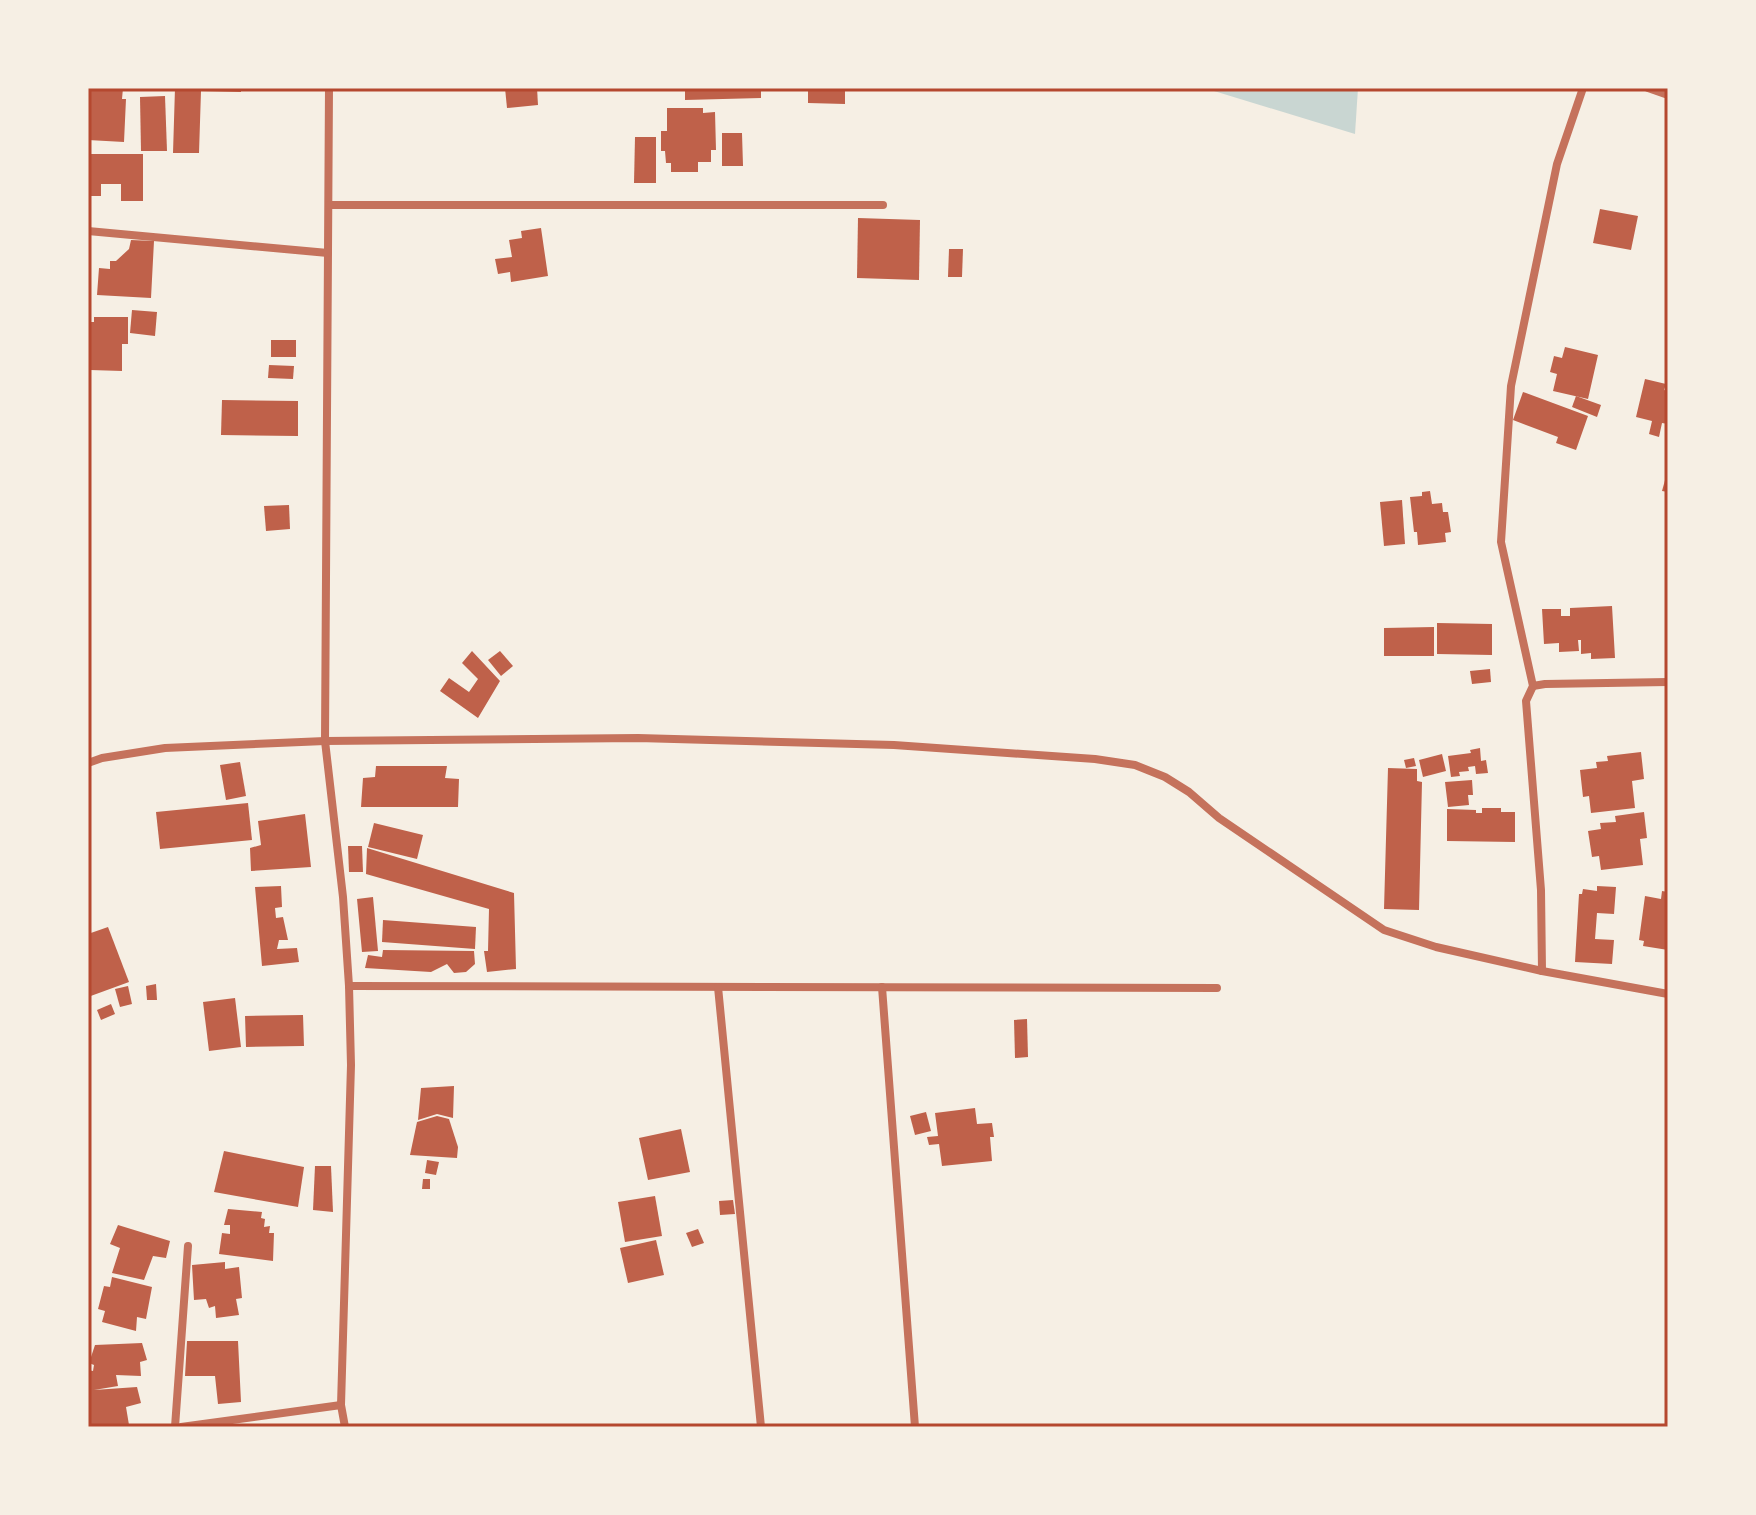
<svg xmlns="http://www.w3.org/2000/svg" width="1756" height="1515" font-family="'Work Sans',sans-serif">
	<rect width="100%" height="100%" fill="#f6efe4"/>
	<path fill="#c9d6d2" d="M1214 88H1358L1355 134 1214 91Z"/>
	<g fill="#bf614a">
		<path d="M91 88H123L122 99H126L124 142 88 140V106H90Z"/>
		<path d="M175 88H241V92L201 91 199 153H173Z"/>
		<path d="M505 88H537L538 105 507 108Z"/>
		<path d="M685 88H761V98L685 100Z"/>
		<path d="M808 88H845V104L808 103Z"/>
		<path d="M165 96 167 151H141L140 97Z"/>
		<path d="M667 108H703V113L715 112 716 150H711V162H698V172H671V163H666L665 151H661V131H667Z"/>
		<path d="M722 133H742L743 166H722Z"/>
		<path d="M635 137H656V183H634Z"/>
		<path d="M88 154H143V201H121V184H101V196H88Z"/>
		<path d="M1600 209 1638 216 1631 250 1593 243Z"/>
		<path d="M858 218 920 220 919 280 857 278Z"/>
		<path d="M541 228 548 276 511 282 510 272 498 274 495 259 512 257 509 240 522 238 521 231Z"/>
		<path d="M131 240 154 241 151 298 97 295 99 268 110 269V261H116L129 249Z"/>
		<path d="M949 249H963L962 277H948Z"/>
		<path d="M132 310 157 312 155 336 130 333Z"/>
		<path d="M94 317H128V344H122V371L90 370 88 322H94Z"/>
		<rect x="271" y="340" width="25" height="17"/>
		<path d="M1565 347 1598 355 1588 399 1553 391 1557 374 1550 372 1554 356 1562 358Z"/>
		<path d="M269 365 294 366 293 379 268 378Z"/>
		<path d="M1645 379 1666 384 1664 390 1668 391V424L1662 423 1659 437 1649 434 1652 421 1636 417Z"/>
		<path d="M1523 392 1588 416 1576 450 1556 443 1558 437 1513 420Z"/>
		<path d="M1576 396 1601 405 1597 417 1572 407Z"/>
		<path d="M222 400 298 401V436L221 435Z"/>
		<path d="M1667 473H1668V492L1662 491Z"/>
		<path d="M1430 491 1432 504 1442 503 1443 512H1448L1451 532 1445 533 1446 542 1418 545 1417 532H1414L1410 497 1422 496V492Z"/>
		<path d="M1402 500 1405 544 1384 546 1380 502Z"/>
		<path d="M289 505 290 529 266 531 264 506Z"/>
		<path d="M1612 606 1615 658 1591 659V653L1581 654V640H1578L1579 651 1559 652V643L1544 644 1542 609H1561V616H1570V608Z"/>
		<path d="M1437 623 1492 624V655L1437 654Z"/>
		<path d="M1434 627V656H1384V628Z"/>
		<path d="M472 651 500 681 478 718 440 691 449 678 469 692 478 679 462 663Z"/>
		<path d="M500 651 513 666 501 676 488 660Z"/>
		<path d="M1490 669 1491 682 1472 684 1470 671Z"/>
		<path d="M1480 748 1481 761 1486 760 1488 773 1476 774 1475 766 1468 767 1469 771 1459 772 1460 776 1451 777 1448 756 1471 753 1470 750Z"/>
		<path d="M1641 752 1644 779 1632 781 1635 808 1591 813 1589 796 1583 797 1580 770 1597 768 1596 762 1608 761 1607 756Z"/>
		<path d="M1442 754 1446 771 1423 777 1419 760Z"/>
		<path d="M1414 758 1416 766 1406 768 1404 760Z"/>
		<path d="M240 762 246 796 226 800 220 765Z"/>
		<path d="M376 766H447L445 778 459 779 458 807H361L363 778 375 777Z"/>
		<path d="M1388 768 1417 769V781L1422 782 1419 910 1384 909Z"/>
		<path d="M1472 780 1473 795H1468L1469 805 1448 807 1445 782Z"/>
		<path d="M248 803 252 840 160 849 156 812Z"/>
		<path d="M1482 808H1501V812H1515V842L1447 841V809L1476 810V813H1482Z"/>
		<path d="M1644 812 1647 838 1640 839 1643 865 1601 870 1599 856 1592 857 1588 831 1601 829 1600 823 1616 822 1615 816Z"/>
		<path d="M305 814 311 867 251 871 250 848 261 845 258 821Z"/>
		<path d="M374 823 423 835 417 859 368 847Z"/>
		<path d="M348 846H362L363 872H349Z"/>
		<path d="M367 848 514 893 516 969 487 972 484 951H488L489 909 366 874Z"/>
		<path d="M281 886 282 907 275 908 276 918 283 917 288 940H279L277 949 297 948 299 962 262 966 255 887Z"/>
		<path d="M1597 886 1616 887 1614 914 1597 913 1595 939 1614 940 1612 964 1575 962 1579 894H1582L1583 889 1597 891Z"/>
		<path d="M1662 891 1668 892V950L1643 946 1644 941 1639 940 1645 896 1661 899Z"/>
		<path d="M373 897 378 951 362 952 357 899Z"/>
		<path d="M383 920 476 927 475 949 382 942Z"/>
		<path d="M108 927 129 982 88 997V934Z"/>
		<path d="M383 950 474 951 475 964 466 972 454 973 447 964 431 972 365 968 368 955 382 957Z"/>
		<path d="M156 984 157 1000H147L146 986Z"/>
		<path d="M128 986 132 1004 120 1007 115 989Z"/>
		<path d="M235 998 241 1047 209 1051 203 1002Z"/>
		<path d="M111 1004 115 1014 101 1020 97 1010Z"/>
		<path d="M303 1015 304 1046 246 1047 245 1016Z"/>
		<path d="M1027 1019 1028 1057 1015 1058 1014 1020Z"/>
		<path d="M454 1086 453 1118 437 1114 418 1120 421 1088Z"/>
		<path d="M975 1108 977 1124 992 1123 994 1137H990L992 1161 942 1166 939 1144 929 1145 927 1137 938 1136 935 1113Z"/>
		<path d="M926 1112 931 1131 915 1135 910 1116Z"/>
		<path d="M437 1116 449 1119 458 1147 457 1158 410 1155 417 1122Z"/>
		<path d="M681 1129 690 1172 648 1180 639 1138Z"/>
		<path d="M224 1151 304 1167 298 1207 214 1192Z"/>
		<path d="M427 1160 439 1162 436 1175 425 1173Z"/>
		<path d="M315 1166H331L333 1212 313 1210Z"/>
		<path d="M423 1179H430V1189H422Z"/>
		<path d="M655 1196 662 1236 625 1242 618 1202Z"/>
		<path d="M733 1200 735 1214 720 1215 719 1201Z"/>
		<path d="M228 1209 262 1212 261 1218 265 1219 264 1227 270 1226 269 1233H274L273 1261 219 1254 222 1233 230 1234V1225H224Z"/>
		<path d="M118 1225 170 1241 166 1258 153 1256 144 1280 112 1273 120 1248 110 1244Z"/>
		<path d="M698 1229 704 1243 692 1247 686 1233Z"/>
		<path d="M656 1240 664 1275 628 1283 620 1248Z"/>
		<path d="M225 1262V1269L239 1267 242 1298 236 1299 239 1315 216 1318 215 1306 209 1308 206 1299 194 1300 192 1265Z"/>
		<path d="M112 1277 152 1287 146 1319 137 1317 136 1331 102 1322 105 1311 98 1309 104 1286 110 1287Z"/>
		<path d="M187 1341H238L241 1402 218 1404 215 1376H185Z"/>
		<path d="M142 1343 147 1360 140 1362 141 1376 116 1375 118 1386 94 1390 137 1387 141 1403 126 1407 129 1425 88 1427V1370L93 1371 94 1365 89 1363 95 1345Z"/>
	</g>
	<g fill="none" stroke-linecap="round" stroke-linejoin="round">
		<g stroke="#c5725c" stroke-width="8">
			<path d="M329 88 325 741 343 897 349 986 351 1065 341 1405 345 1427"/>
			<path d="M1648 88 1668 95"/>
			<path d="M329 205H883"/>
			<path d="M88 231 328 253"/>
			<path d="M1533 686 1545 684 1668 682"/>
			<path d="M88 763 102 758 165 748 325 741 638 738 894 745 1095 759 1135 765 1165 777 1189 792 1219 818 1384 930 1436 947 1542 971 1668 994"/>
			<path d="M1542 971 1541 890 1526 701 1533 686 1501 542 1511 386 1557 164 1583 88"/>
			<path d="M349 986 1217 988"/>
			<path d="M718 987 761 1427"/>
			<path d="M882 987 915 1427"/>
			<path d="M175 1427 188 1246"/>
			<path d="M181 1427 341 1405"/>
		</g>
	</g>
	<rect width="1756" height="1515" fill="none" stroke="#f6efe4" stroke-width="180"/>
	<rect x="90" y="90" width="1576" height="1335" fill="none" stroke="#b5482f" stroke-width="3"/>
</svg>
